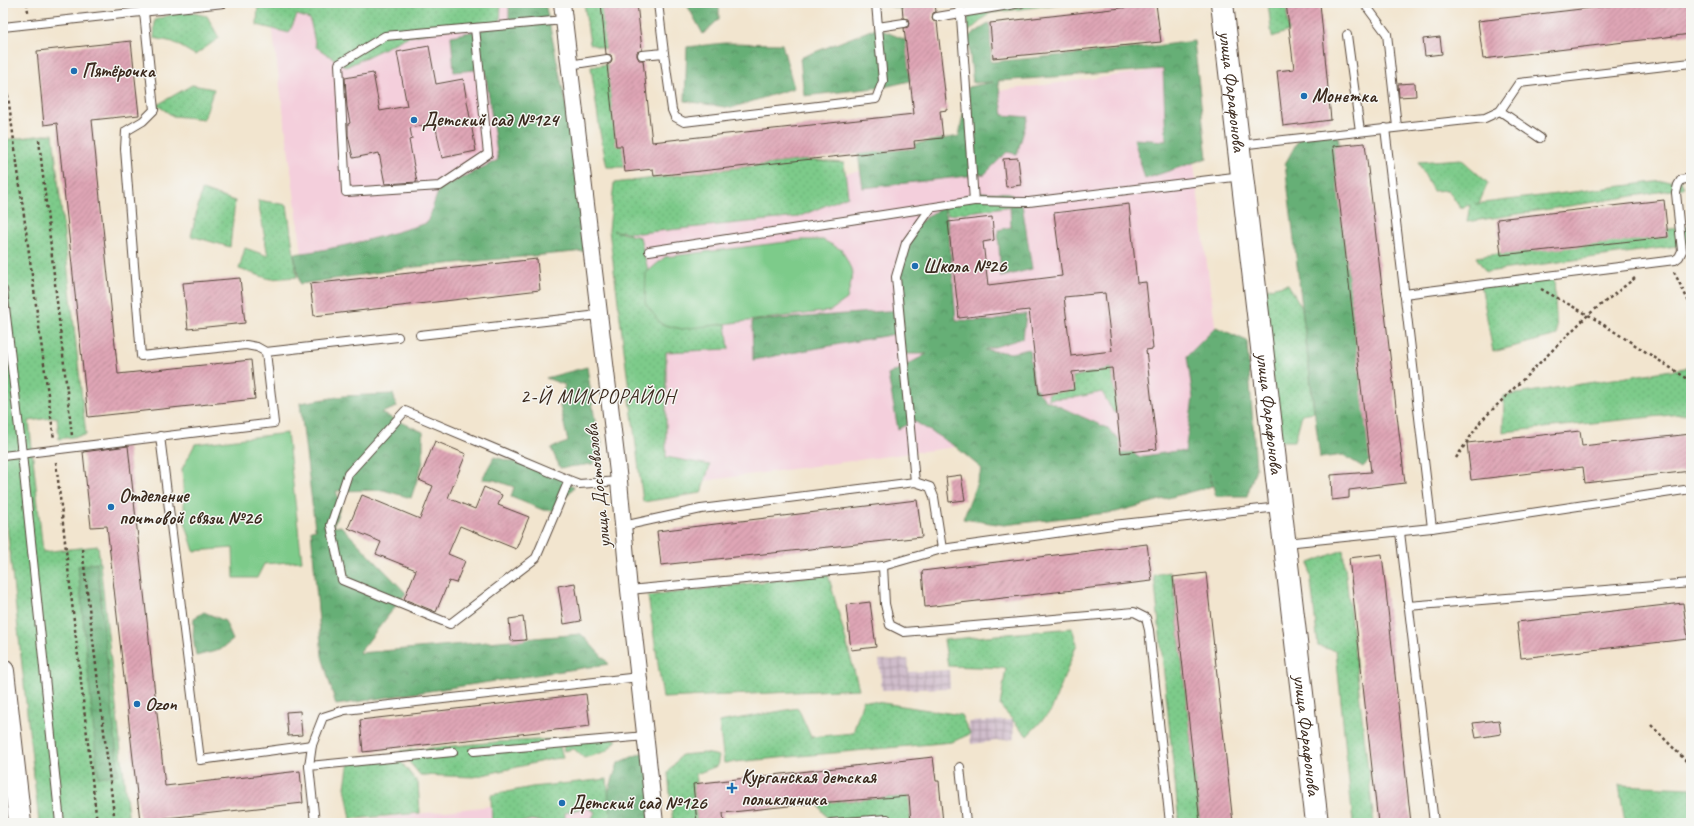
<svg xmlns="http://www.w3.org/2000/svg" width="1694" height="826" font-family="Caveat,sans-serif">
	<defs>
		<pattern id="industrial-grid" width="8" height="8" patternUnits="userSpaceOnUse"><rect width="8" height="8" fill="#d0bdcc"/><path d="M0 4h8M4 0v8" fill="none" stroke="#aa9aa5"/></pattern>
		<pattern id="grass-dots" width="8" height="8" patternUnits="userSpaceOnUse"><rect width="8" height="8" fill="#7dcb8a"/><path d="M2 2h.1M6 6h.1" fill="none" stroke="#6dae77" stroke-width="1.8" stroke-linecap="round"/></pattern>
		<pattern id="forest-crowns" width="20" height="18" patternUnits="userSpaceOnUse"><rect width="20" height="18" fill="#66af76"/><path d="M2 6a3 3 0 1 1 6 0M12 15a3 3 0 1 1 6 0" fill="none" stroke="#558f60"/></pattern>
		<pattern id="building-hatch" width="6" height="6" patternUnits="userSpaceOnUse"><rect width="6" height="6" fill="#dfa6b6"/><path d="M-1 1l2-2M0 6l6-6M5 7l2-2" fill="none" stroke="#b68793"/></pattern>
	</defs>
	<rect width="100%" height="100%" fill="#f6f6f2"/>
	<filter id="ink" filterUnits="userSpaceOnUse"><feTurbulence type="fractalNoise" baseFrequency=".025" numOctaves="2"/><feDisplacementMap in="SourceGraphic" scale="8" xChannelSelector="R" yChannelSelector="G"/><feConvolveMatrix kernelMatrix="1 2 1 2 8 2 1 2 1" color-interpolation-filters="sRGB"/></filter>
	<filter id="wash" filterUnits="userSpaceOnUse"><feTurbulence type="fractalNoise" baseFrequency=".012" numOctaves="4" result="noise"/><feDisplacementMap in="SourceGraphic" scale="16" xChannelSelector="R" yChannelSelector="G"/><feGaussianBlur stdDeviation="0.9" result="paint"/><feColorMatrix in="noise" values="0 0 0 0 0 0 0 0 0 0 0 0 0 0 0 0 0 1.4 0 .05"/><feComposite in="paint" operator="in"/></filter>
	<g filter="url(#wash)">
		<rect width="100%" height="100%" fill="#f2e5cf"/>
		<g fill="#f4cfdc">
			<path d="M269 3H531L557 236 304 269Z"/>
			<path d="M1181 67 1236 483 1002 515 992 442 651 488 614 204 990 154 982 93Z"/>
			<path d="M610 793 613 823H361V820Z"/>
		</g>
		<g fill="url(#industrial-grid)">
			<path d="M908 659 909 672 949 670 950 688 882 690 879 660Z"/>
			<path d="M1013 720 1014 739 971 744 968 722Z"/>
		</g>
		<g fill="url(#grass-dots)" stroke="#5c7a54">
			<path d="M258 3H501L500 25 478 23 407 37 346 67 316 47 310 19 297 15 289 33 257 25Z"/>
			<path d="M584 3H604L609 50 590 44Z"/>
			<path d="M882 3H902L903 10 883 4Z"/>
			<path d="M968 3H1067L990 13 968 32Z"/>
			<path d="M1268 3H1286L1289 31 1272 37Z"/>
			<path d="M182 11 207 16 219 38 195 55 173 42 154 38 155 20Z"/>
			<path d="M607 64 628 167H607L600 132 591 67Z"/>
			<path d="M192 85 214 89 204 119 173 116 157 105Z"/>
			<path d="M53 134 86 435 59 439 57 417 29 421 43 552 98 546 129 823H39L3 489V140Z"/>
			<path d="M1461 159 1488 183 1479 203 1475 204 1680 179 1684 188 1467 222 1470 205 1460 208 1448 190 1433 191 1418 162Z"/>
			<path d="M804 160 844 163 848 196 798 217 639 233 613 231 640 237 661 324 678 328 726 324 729 349 666 352V457L710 465 701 493 643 502 609 230 614 183Z"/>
			<path d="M202 190 235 201 230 247 191 236Z"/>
			<path d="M973 192 1010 193 1019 205 948 215 943 206Z"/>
			<path d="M258 200 287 205 297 277 270 279 239 269 245 248 268 256Z"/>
			<path d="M1691 226V244L1486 272 1476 257Z"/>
			<path d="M1554 278 1557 335 1493 352 1481 284Z"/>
			<path d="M1288 284 1302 308 1314 412 1302 414 1295 441H1280L1261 290Z"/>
			<path d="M1691 367V413L1503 432 1504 396Z"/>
			<path d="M1112 368 1117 411 1114 413 1102 392 1078 397 1048 399 1050 382Z"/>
			<path d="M1343 550 1374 823H1353L1336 651 1318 646 1309 563Z"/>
			<path d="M1169 572 1173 580 1200 823H1179L1154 575Z"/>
			<path d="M828 574 859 689 663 698 648 596Z"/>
			<path d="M1072 628 1077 644 1051 711 1027 736 1000 706 1006 668 948 666 944 640Z"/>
			<path d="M863 700 961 715 970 734 952 742 724 763 719 722 798 708 811 737 853 733Z"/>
			<path d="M604 734 617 740 607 751 584 758 574 749 564 751 562 737Z"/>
			<path d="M558 739 563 758 552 759 474 777 420 775 400 751 496 742Z"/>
			<path d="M705 753 719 756 717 766 696 774 695 802 697 823H673L668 773 681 755Z"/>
			<path d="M397 757 418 783 420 813 351 819 345 787 349 761Z"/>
			<path d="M607 779 612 823H590L595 812 586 807 565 813V823H546L533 820 516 823H492L491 795 532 787Z"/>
			<path d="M1619 785 1691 788V823H1625Z"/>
			<path d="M909 796 911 823H831L817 803Z"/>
		</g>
		<g fill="url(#forest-crowns)" stroke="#506c4a">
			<path d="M509 3H545L596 250 415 267 300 284 294 254C340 249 383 236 427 223L439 189 498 160 485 69 454 72 451 36 509 24Z"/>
			<path d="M686 3H719V19L703 34Z"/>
			<path d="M990 23 991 62 1139 48 1194 41 1207 158 1145 179 1134 139 1166 141 1163 69 998 81 1003 115 1028 117 1017 154 1007 152 985 174 863 188 858 154 959 136 968 87 993 82 973 83 968 37Z"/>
			<path d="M876 28 906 40 910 81 884 87 804 96 800 58Z"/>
			<path d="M725 43 782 44 794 88 731 108 685 101 687 47Z"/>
			<path d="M1302 133 1338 134 1370 460 1363 467 1343 455 1320 458 1285 164Z"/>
			<path d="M1022 204 1032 269 1001 277 998 230 1011 227 1010 206Z"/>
			<path d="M943 206 948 222 956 320 994 321 1012 315 1026 314 1023 338 985 350 1011 353 1029 349 1034 385 1045 400 1107 428 1138 457 1177 451 1185 452 1193 398 1187 356 1216 327 1247 341 1256 468 1247 496H1216L1209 473 1212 486 1116 512 1004 525 963 519 982 469 956 447 914 421 898 429 888 375 927 354H899L901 320 895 334 753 360 752 321 900 310 898 260 920 222Z"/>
			<path d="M587 367 595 421 602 443 593 464 560 468 551 448 568 442 560 406 565 385 546 378Z"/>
			<path d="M393 394 397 407 381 413 423 432V462L411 498 383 490 336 491 341 505 333 527 341 526 406 593 359 653 581 634 609 664 336 705 322 656 311 530 317 529 315 528 300 403 344 396Z"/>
			<path d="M494 457 547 470 574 487 555 511 543 510 511 497 514 487 494 480 482 479Z"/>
			<path d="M97 563 119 774 98 777 78 566Z"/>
			<path d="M204 612 225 621 233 640 220 650 196 656 193 636 194 618Z"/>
			<path d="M646 751 655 823H612L608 793 618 763Z"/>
		</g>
		<g fill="#7dcb8a" stroke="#5c7a54">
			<path d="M802 240H823L842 250 853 273 847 299 830 311 682 329 661 324 645 303 646 273 665 257Z"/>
			<path d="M287 433 302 561 264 564 257 578H234L233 548 194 551 185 522 182 469 195 444Z"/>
		</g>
		<g id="blocks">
			<g fill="url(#building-hatch)" fill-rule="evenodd">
				<path d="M601 3H637L642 50 637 52V56L639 60H643L652 142 914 114 904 28 908 27 909 23 908 19 903 18 902 3H935L936 12 933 13 932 18 933 21 937 22 947 110 940 111 943 138 914 141 915 148 654 176 653 169 625 172 622 146H616L607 65 611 63 612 59 611 55 606 54Z"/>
				<path d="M1286 3H1320L1331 120 1283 126 1277 71 1294 69Z"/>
				<path d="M1633 3H1691V34L1483 59 1478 21Z"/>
				<path d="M1156 4 1161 42 993 58 990 23Z"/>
				<path d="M1440 37 1442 54 1425 56 1423 39Z"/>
				<path d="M131 41 139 115 92 120 118 374 251 360 255 399 88 417 57 123 44 125 37 51Z"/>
				<path d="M429 46 436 84 463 79 476 151 442 158 435 123 410 128 412 139 409 140 417 182 385 184 379 153 353 158 348 135V124L350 123 347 107 345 78 373 73 380 111 407 106 397 52Z"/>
				<path d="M1415 83 1416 96 1399 97 1398 84Z"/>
				<path d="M1365 143 1405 483 1349 490V498L1332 500 1331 475 1371 472 1333 146Z"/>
				<path d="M1018 158 1021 185 1006 187 1003 159Z"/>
				<path d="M1664 200 1668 237 1501 255 1497 219Z"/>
				<path d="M1129 204 1137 283 1146 282 1153 349 1146 350 1157 449 1121 453 1112 368 1072 372 1074 390 1039 395 1029 310 959 318 948 222 992 217 994 240 983 242 988 285 1062 276 1054 213ZM1105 293 1112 351 1071 356 1064 297Z"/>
				<path d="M537 259 540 290 314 316 310 284Z"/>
				<path d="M240 278 245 323 188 329 183 283Z"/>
				<path d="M1580 431 1582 446 1691 434V471L1585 483 1583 467 1471 480 1467 443Z"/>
				<path d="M435 441 466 454 448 498 475 509 484 487 502 495 498 505 529 517 516 549 460 526 448 554 465 561 456 583 449 581 436 612 404 599 416 570 376 554 381 542 348 528 362 495 420 519 433 486 419 480Z"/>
				<path d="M128 446 165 786 300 771 303 803 140 821 107 526 91 527 83 452Z"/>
				<path d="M961 475 965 500 949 502 946 477Z"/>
				<path d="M917 500 922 537 661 565 657 531Z"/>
				<path d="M1147 544 1152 581 925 607 922 571Z"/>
				<path d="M1382 554 1411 823H1378L1349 558Z"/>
				<path d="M1206 573 1233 823H1200L1173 577Z"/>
				<path d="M575 583 581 621 564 624 558 586Z"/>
				<path d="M870 602 876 647 851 650 846 605Z"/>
				<path d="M1683 603 1688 639 1521 658 1517 622Z"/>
				<path d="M523 617 526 640 511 641 509 619Z"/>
				<path d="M586 694 590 726 363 752 360 720Z"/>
				<path d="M300 711 302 735 288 736 286 712Z"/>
				<path d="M1499 720 1501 734 1476 738 1473 723Z"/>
				<path d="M933 757 936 781H939L943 823H911L909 796 817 803 723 813 724 823H697L693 784Z"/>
			</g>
		</g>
	</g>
	<g filter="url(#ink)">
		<use href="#blocks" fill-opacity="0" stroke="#564639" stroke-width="1"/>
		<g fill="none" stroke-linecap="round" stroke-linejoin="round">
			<defs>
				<g id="lane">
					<path d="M658 3 664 53"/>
					<path d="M876 3 878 27"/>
					<path d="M960 3 974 201 1029 202 1242 176"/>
					<path d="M1364 3 1387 34 1397 127"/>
					<path d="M144 12 154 110 143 121 126 131 125 149 141 356 246 345 257 347 266 352"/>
					<path d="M937 17 1021 3"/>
					<path d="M3 27 224 3"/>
					<path d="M475 28 488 154 440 186 346 192 339 64 385 36 564 20"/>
					<path d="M1347 35 1360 131"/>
					<path d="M642 55 664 53 672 110 675 117 684 122 876 99 883 81 878 27 904 23"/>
					<path d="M569 65 607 59"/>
					<path d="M1500 111 1540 138"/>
					<path d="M1385 128 1432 528"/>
					<path d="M1239 145 1485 118 1500 111 1519 83 1691 63"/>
					<path d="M649 251 974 201"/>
					<path d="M3 290 22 454 60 823"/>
					<path d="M1404 294 1675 260 1679 257 1682 251 1676 193 1678 185 1681 180 1691 178"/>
					<path d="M420 335 599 315"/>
					<path d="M160 436 200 760 312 745"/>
					<path d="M3 456 274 423 266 352 398 337"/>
					<path d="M569 480 536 558 450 624 342 580 331 525 348 474 405 411 569 480 579 484 619 481"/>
					<path d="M915 482 896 277 906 243 931 208"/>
					<path d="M623 526 701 509 915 482 930 487 934 497 942 549"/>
					<path d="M1400 532 1434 823"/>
					<path d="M1286 543 1432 528 1691 489"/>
					<path d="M883 566 885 604 890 625 904 632 1134 612 1146 618 1149 630 1170 823"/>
					<path d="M629 590 883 566 942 549 1113 525 1280 507"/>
					<path d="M1408 606 1691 583"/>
					<path d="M474 751 646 736"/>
					<path d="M309 766 312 745 323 717 345 710 639 677"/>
					<path d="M960 767 966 823"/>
					<path d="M315 823 309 766 453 752"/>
					<path d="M831 823 887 819"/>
				</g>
				<path id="street" d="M562 3 619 481 629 590 655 823"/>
				<g id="secondary">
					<path id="s1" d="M1222 3 1317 823"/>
					<path d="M3 671 20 823"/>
				</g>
			</defs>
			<use href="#lane" stroke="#564639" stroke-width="10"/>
			<use href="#street" stroke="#564639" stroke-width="18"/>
			<use href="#secondary" stroke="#564639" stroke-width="24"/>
			<g stroke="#564639" stroke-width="2.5" stroke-dasharray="3 3" stroke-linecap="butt">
				<path d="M27 3 28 12"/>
				<path d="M3 59 54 439"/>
				<path d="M39 140 72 436"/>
				<path d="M1674 272 1691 306"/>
				<path d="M1541 289 1590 316 1691 381"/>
				<path d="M1456 458 1481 421 1588 315 1635 278"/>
				<path d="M56 462 97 823"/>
				<path d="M82 549 115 823"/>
				<path d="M1651 725 1691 766"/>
			</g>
			<use href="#lane" stroke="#fff" stroke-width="8"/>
			<use href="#street" stroke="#fff" stroke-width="16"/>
			<use href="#secondary" stroke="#fff" stroke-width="22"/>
		</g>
	</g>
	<g fill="#1f6fb2" stroke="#f6f6f2" stroke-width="1.5">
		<circle cx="74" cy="71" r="4"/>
		<circle cx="1304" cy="96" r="4"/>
		<circle cx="414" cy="120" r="4"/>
		<circle cx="915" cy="266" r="4"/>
		<circle cx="111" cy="507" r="4"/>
		<circle cx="137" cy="704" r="4"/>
		<path d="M730 782h4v4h4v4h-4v4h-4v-4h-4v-4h4z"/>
		<circle cx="562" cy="803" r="4"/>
	</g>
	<g text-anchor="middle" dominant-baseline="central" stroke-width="3" stroke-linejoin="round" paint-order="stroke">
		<g font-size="19" font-weight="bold" fill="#3b2a1e" stroke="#f6f6f2" text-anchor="start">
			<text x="82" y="71">Пятёрочка</text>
			<text x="1312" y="96">Монетка</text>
			<text x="422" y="120">Детский сад №124</text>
			<text x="923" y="266">Школа №26</text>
			<text x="119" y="496">Отделение<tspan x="119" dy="22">почтовой связи №26</tspan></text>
			<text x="145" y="704">Ozon</text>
			<text x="741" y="777">Курганская детская<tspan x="741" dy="22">поликлиника</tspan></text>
			<text x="570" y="803">Детский сад №126</text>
		</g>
		<g font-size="19" fill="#3b2a1e" stroke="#f6f6f2">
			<text stroke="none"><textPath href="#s1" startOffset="89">улица Фарафонова</textPath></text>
			<text stroke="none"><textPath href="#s1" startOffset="413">улица Фарафонова</textPath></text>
			<text transform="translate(598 486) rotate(-96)">улица Достовалова</text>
			<text stroke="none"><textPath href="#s1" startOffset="737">улица Фарафонова</textPath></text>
		</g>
		<g font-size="20" letter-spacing="1" fill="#3b2a1e" stroke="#f6f6f2">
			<text x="598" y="396">2-Й МИКРОРАЙОН</text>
		</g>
	</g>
	<rect width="1694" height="826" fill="none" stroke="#f6f6f2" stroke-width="16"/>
</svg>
